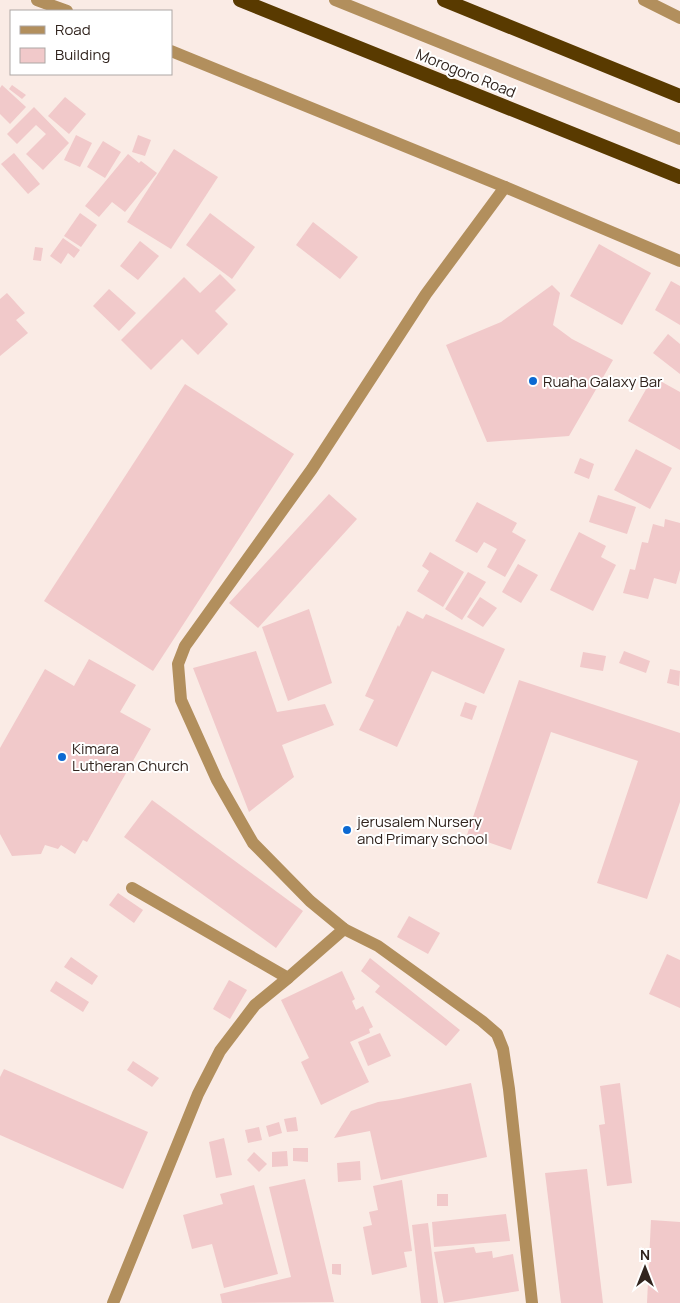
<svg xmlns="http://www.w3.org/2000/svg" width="680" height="1303" font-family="Manrope,sans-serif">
	<rect width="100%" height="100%" fill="#faebe5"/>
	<g fill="#f1c9ca">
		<path d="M2 85 26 107 10 124 0 114V88Z"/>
		<path d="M12 85 26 95 22 99 9 89Z"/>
		<path d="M65 97 86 114 69 134 48 116Z"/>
		<path d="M34 107 69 143 43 170 26 154 46 134 36 125 17 144 7 134Z"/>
		<path d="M76 135 92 143 80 167 64 160Z"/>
		<path d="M138 135 151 140 145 156 132 152Z"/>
		<path d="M103 141 121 152 105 178 87 167Z"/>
		<path d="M174 149 218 177 171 249 127 222Z"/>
		<path d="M14 153 40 184 28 194 1 164Z"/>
		<path d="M128 154 139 163 141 161 157 173 125 212 112 202 99 217 85 206Z"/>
		<path d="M80 213 97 225 81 247 64 236Z"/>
		<path d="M210 213 255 247 232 279 186 245Z"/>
		<path d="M313 222 358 257 340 279 296 245Z"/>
		<path d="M63 238 80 250 74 258 68 253 61 264 50 256Z"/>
		<path d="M140 241 159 256 138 280 120 266Z"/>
		<path d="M599 244 651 273 622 325 570 296Z"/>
		<path d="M35 247 43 248 41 261 33 260Z"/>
		<path d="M220 274 236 290 215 311 228 324 198 355 182 339 151 370 121 340 184 277 200 293Z"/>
		<path d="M671 281 680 286V325L655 310Z"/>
		<path d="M552 285 560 293 553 325 572 339 613 360 569 436 487 442 446 345 501 322Z"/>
		<path d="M109 289 136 313 119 331 93 306Z"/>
		<path d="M7 293 25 313 16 320 28 333 0 356V299Z"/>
		<path d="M668 334 680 344V374L653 353Z"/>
		<path d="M653 377 680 392V450L628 421Z"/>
		<path d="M185 384 294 454 153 671 44 601Z"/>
		<path d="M636 449 672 468 650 509 614 490Z"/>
		<path d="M580 458 594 464 589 479 574 473Z"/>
		<path d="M329 494 357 519 258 628 229 603Z"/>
		<path d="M598 495 636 507 627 534 589 522Z"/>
		<path d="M477 502 517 523 512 532 526 540 505 577 487 567 497 549 484 542 477 553 455 541Z"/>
		<path d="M665 519 680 523V570L676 584 654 578 648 599 623 593 630 569 635 570 642 542 648 543 653 524 664 527Z"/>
		<path d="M579 532 606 546 601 557 616 565 593 611 550 590Z"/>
		<path d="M430 552 464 572 443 607 417 591 429 571 422 566Z"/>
		<path d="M518 564 538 575 521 603 502 592Z"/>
		<path d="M468 572 486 582 462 620 445 609Z"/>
		<path d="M480 597 497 608 483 627 467 617Z"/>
		<path d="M309 609 332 683 288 701 262 627Z"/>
		<path d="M407 611 423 619 426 614 505 649 484 694 432 671 397 747 359 730 374 700 365 696 398 625 399 627Z"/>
		<path d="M256 651 277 712 325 704 334 725 282 745 294 777 249 812 193 668Z"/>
		<path d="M624 651 650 661 646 673 619 663Z"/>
		<path d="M583 652 606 656 603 671 580 667Z"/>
		<path d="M89 659 136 685 120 712 151 729 87 842 83 840 75 854 61 845 58 849 45 845 41 854 12 856 0 834V748L45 669 74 686Z"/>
		<path d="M670 669 680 671 679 686 667 683Z"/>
		<path d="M519 680 680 733V802L647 899 597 883 638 761 551 732 511 850 467 835Z"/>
		<path d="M465 702 477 706 472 720 460 716Z"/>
		<path d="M152 800 303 911 276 948 124 837Z"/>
		<path d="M118 893 143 910 134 923 109 905Z"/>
		<path d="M409 916 440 933 428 954 397 937Z"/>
		<path d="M667 954 680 960V1008L649 994Z"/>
		<path d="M71 957 98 976 92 985 64 967Z"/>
		<path d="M370 958 460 1030 446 1046 375 992 380 986 361 971Z"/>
		<path d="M342 971 355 999 352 1001 356 1010 363 1006 373 1027 369 1029 370 1033 350 1042 369 1082 321 1105 301 1062 309 1058 281 1000Z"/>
		<path d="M229 980 247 990 230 1019 213 1009Z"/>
		<path d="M56 981 89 1002 83 1012 50 991Z"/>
		<path d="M380 1033 391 1056 368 1066 358 1042Z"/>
		<path d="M133 1061 159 1078 152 1087 127 1070Z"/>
		<path d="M4 1069 148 1132 123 1189 0 1135V1077Z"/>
		<path d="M471 1083 487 1157 381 1180 370 1131 334 1138 351 1111 378 1102 399 1099Z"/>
		<path d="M620 1083 632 1183 607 1186 599 1125 605 1124 600 1086Z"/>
		<path d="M296 1117 298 1131 287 1132 284 1119Z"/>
		<path d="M279 1122 282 1133 269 1137 266 1126Z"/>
		<path d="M259 1127 262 1140 248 1143 245 1130Z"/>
		<path d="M224 1138 232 1175 216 1178 209 1142Z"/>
		<path d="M293 1148H308V1162L293 1161Z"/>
		<path d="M287 1151 288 1166 272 1167V1152Z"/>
		<path d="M254 1152 267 1164 259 1172 247 1160Z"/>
		<path d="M360 1161 361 1180 338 1182 337 1163Z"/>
		<path d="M587 1169 603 1303H561L545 1173Z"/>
		<path d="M305 1179 334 1302 222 1303 220 1294 291 1277 269 1187Z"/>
		<path d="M402 1180 412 1251 404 1252 407 1267 372 1275 363 1227 372 1225 369 1212 378 1210 373 1186Z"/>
		<path d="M254 1185 278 1274 224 1288 212 1244 192 1249 183 1215 223 1204 220 1194Z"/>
		<rect x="437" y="1194" width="11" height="12"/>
		<path d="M506 1214 510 1241 434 1247 432 1222Z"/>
		<path d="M651 1220 680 1222V1303H647Z"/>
		<path d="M428 1223 438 1303H421L412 1225Z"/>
		<path d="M474 1247 476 1253 492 1251 493 1258 513 1254 519 1291 444 1303 434 1252Z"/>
		<path d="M332 1264H341V1275L332 1274Z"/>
	</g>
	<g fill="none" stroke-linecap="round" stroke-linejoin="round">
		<g stroke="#b28f5d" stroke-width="12">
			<path d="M335 0 680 139"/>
			<path d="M505 187 426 294 312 469 185 646 178 664 181 700 217 780 253 843 310 901 344 929 378 946 482 1021 497 1034 503 1049 509 1089 532 1303"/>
			<path d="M132 888 288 978 344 929"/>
			<path d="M113 1303 198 1094 220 1051 255 1005 288 978"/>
		</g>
		<g stroke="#b28f5d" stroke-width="12">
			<path d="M37 0 67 11"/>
			<path d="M644 0 680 18"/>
			<path d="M171 51 505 187 680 261"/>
		</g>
		<g stroke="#593a00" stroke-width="14">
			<path d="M240 0 680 177"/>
			<path d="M444 0 680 96"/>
		</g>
	</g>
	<g fill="#0c69d2" stroke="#fff" stroke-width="2">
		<circle cx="533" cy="381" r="5"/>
		<circle cx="62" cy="757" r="5"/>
		<circle cx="347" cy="830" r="5"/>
	</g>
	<g text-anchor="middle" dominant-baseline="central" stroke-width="4" stroke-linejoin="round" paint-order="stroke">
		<g font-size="15" fill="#31241e" stroke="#fff">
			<text transform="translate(466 73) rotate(22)">Morogoro Road</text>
		</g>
		<g font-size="15" fill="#31241e" stroke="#fff" text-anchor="start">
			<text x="543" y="381">Ruaha Galaxy Bar</text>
			<text x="72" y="748">Kimara<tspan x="72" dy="17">Lutheran Church</tspan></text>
			<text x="357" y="821">jerusalem Nursery<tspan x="357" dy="17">and Primary school</tspan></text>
		</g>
	</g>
	<rect x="10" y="10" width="162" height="65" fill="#ffffff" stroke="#ada7a5"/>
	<rect x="20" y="26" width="25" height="8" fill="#b28f5d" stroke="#ada7a5"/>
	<text x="55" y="35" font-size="15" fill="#31241e">Road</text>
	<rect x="20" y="48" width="25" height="15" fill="#f1c9ca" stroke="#ada7a5"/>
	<text x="55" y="60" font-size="15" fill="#31241e">Building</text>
	<g transform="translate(645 1268)" stroke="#ffffff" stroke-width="4" paint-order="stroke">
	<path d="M0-4L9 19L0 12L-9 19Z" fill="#31241e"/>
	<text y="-8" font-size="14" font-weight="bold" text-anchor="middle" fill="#31241e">N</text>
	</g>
</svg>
